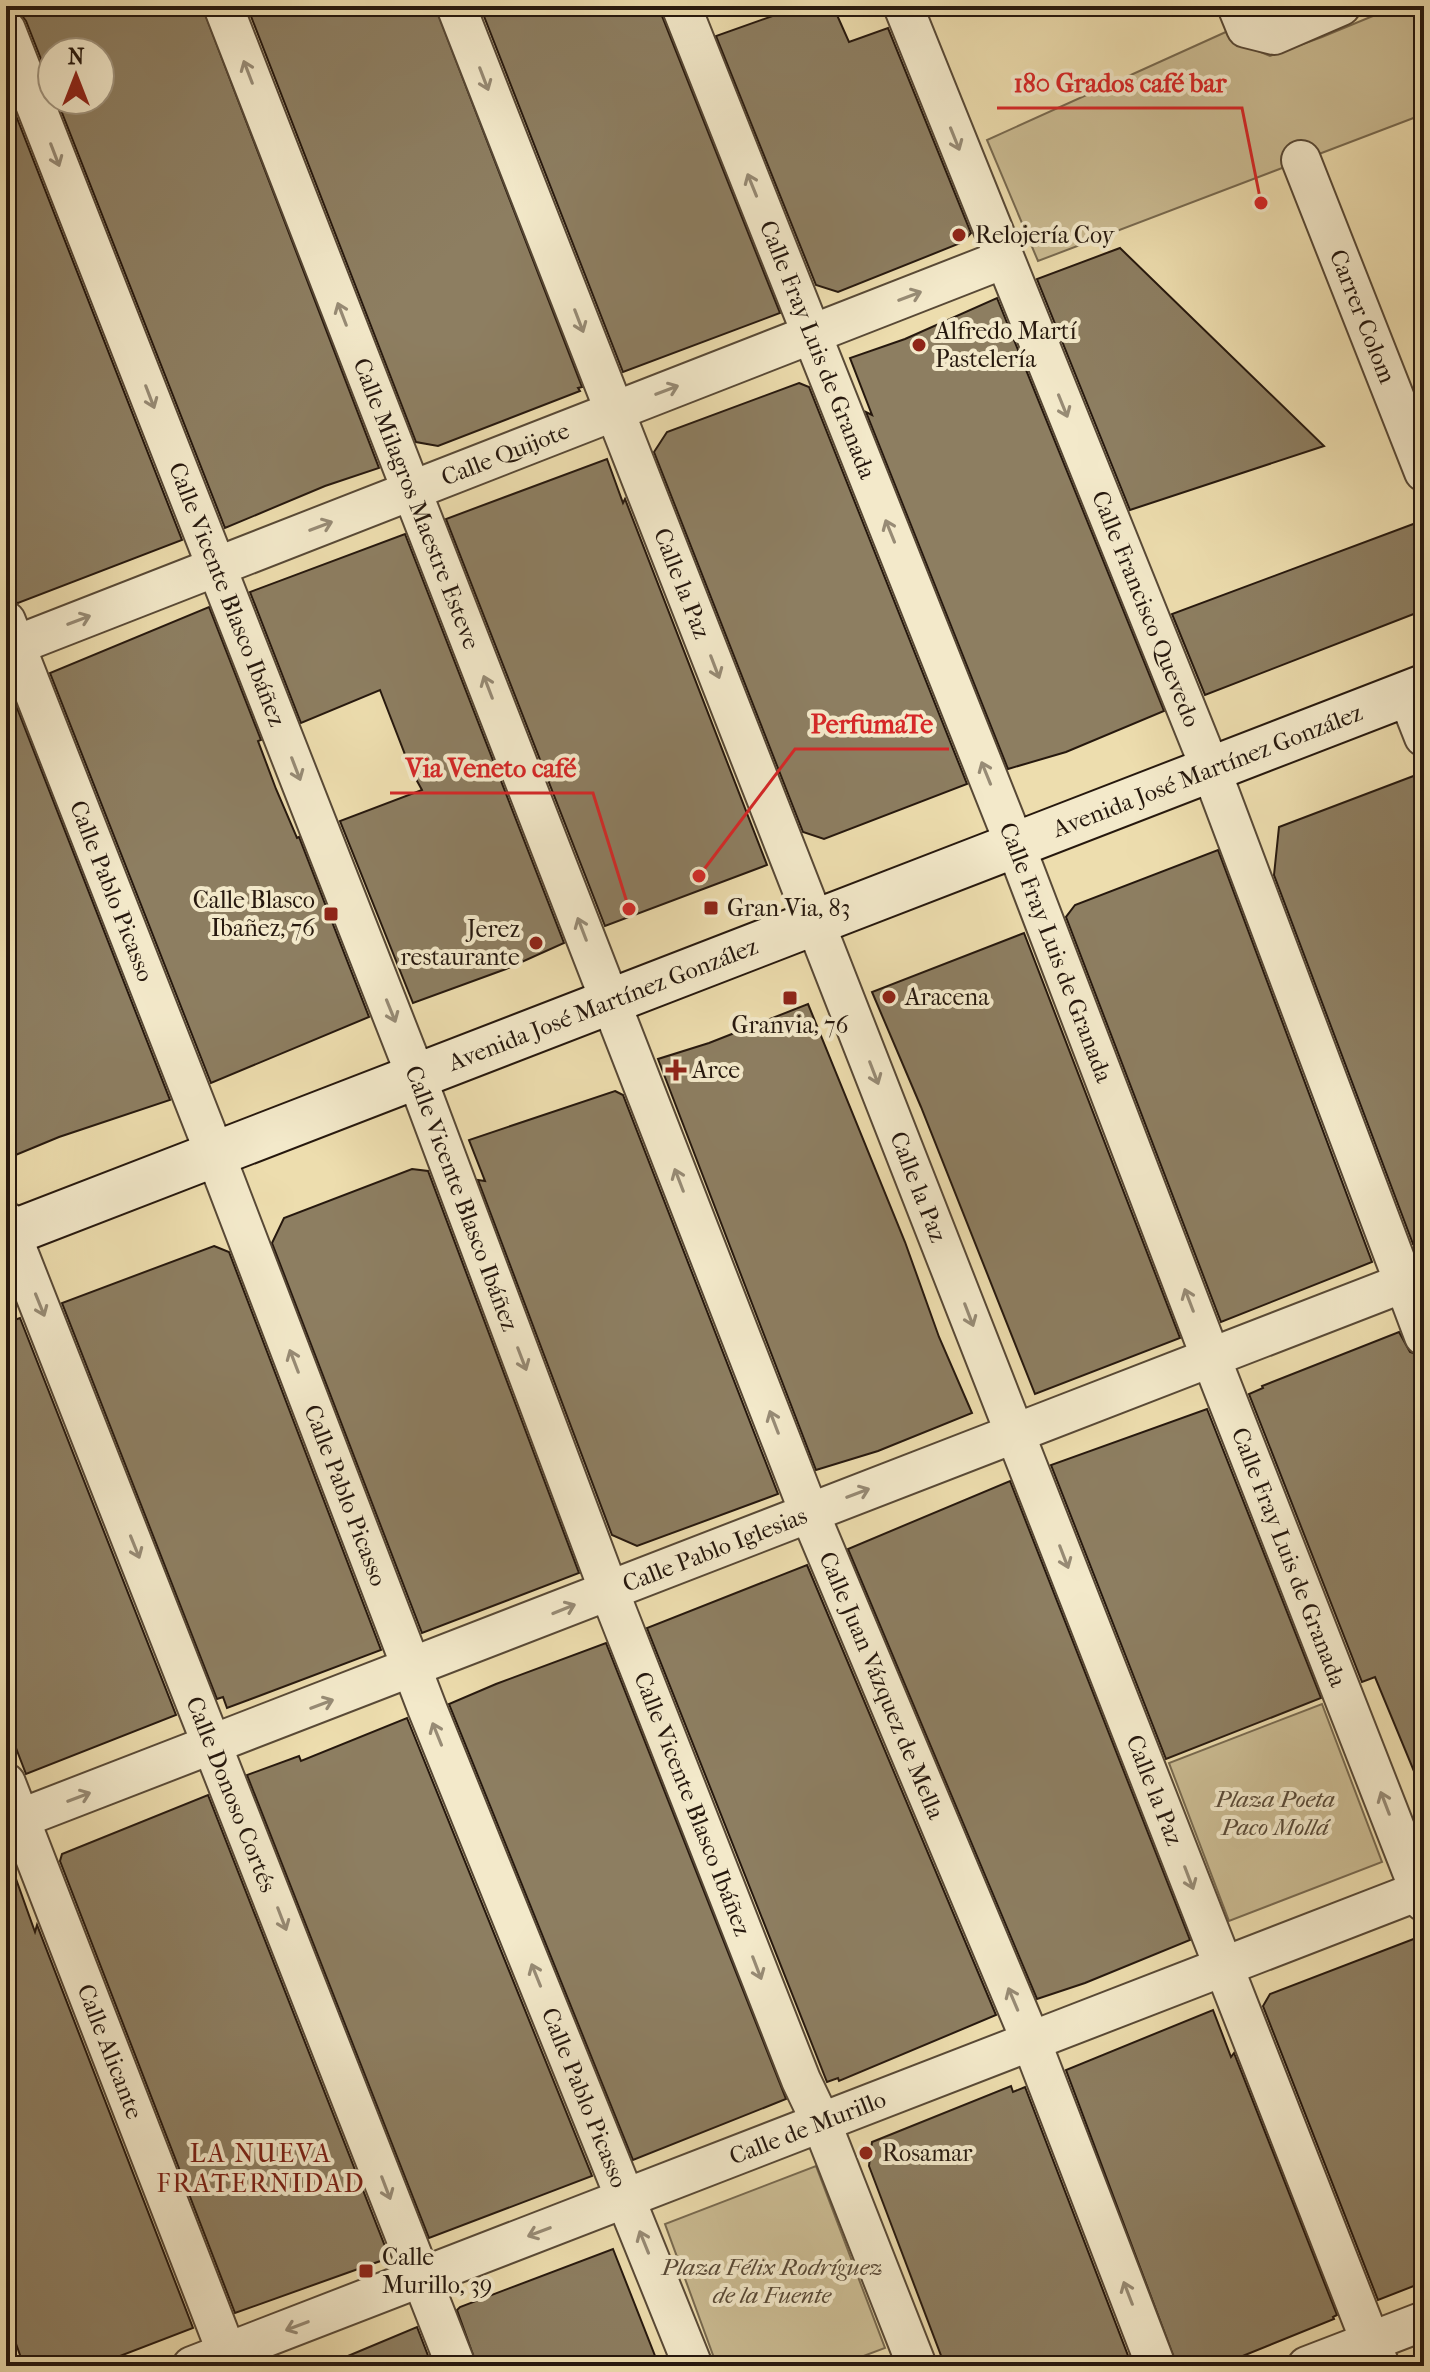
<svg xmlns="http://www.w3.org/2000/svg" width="1430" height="2372" font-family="'IM FELL French Canon',serif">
	<rect width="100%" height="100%" fill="#edddae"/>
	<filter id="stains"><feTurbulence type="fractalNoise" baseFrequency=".0025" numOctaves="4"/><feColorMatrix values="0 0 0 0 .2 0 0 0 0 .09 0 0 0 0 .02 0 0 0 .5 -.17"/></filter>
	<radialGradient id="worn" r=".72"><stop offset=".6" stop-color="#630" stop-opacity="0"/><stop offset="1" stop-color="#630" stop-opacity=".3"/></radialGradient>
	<g fill="#cbbc93" stroke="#786a50" stroke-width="2">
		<path d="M1397 6H1424V114L1038 261 987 140 1228 31 1248 47 1270 56 1322 37Z"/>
		<path d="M1322 1704 1382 1862 1229 1921 1169 1763Z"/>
		<path d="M816 2166 885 2348 837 2366H717L665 2224Z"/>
	</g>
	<g fill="#8d7e61" stroke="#26180e" stroke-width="2">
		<path d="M6 6H202L379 468 325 486 225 528 57 100H100V52H52V87L26 21 19 12 6 9Z"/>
		<path d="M247 6H435L582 387 578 388 580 391 438 446 416 442Z"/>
		<path d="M480 6H658L780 313 623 372Z"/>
		<path d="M801 6H833L849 42 888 28 971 233 963 242 838 292 816 285 716 36Z"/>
		<path d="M6 90 182 540 18 603 6 600Z"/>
		<path d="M1120 248 1324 446 1130 510 1037 279Z"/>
		<path d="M997 298 1164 711 1066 752 1008 769 866 412 872 415 850 358 905 339Z"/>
		<path d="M799 383 809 387 967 784 824 839 803 832 654 452 667 432Z"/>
		<path d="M607 459 623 503 625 499 767 865 605 926 446 519Z"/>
		<path d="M1424 520V610L1205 695 1172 614Z"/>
		<path d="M405 534 564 943 506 969 413 1003 340 821 422 790 411 770 380 690 301 723 250 592Z"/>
		<path d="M209 607 261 740 258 741 276 789 297 838 299 837 369 1017 211 1083 50 673Z"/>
		<path d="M10 690 170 1100 59 1137 6 1159V692Z"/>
		<path d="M1424 772V1240L1413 1244 1274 875 1279 827Z"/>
		<path d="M1218 850 1372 1262 1221 1322 1066 917 1075 905Z"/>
		<path d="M1024 933 1180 1338 1035 1394 921 1107 872 992Z"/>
		<path d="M808 1004 905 1242 939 1337 972 1413 878 1451 816 1470 658 1059 709 1043Z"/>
		<path d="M615 1091 623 1095 778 1494 637 1546 612 1535 478 1180 485 1181 469 1140Z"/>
		<path d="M412 1169 428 1171 579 1573 422 1633 272 1243 284 1218Z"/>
		<path d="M214 1246 229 1252 381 1650 227 1708 223 1697 217 1699 62 1303Z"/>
		<path d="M20 1318 176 1715 26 1774 6 1722V1323Z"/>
		<path d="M1399 1332 1410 1352 1424 1357 1423 1793 1375 1677 1362 1682 1249 1394 1263 1388 1262 1386Z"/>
		<path d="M1207 1409 1321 1698 1166 1759 1051 1465Z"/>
		<path d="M1010 1481 1190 1940 1085 1983 1037 1999 848 1549Z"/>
		<path d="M807 1565 996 2015 839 2081 838 2078 827 2082 647 1628Z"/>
		<path d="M606 1643 786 2099 633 2160 449 1704 496 1684Z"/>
		<path d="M407 1718 592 2176 429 2238 247 1775 299 1756 301 1761Z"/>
		<path d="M208 1795 388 2254 385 2255 386 2259 235 2313 60 1861 62 1854Z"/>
		<path d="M6 1865H11L35 1932 37 1925 193 2328 94 2366H24L6 2316Z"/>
		<path d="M1424 1935V2282L1378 2300 1263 2006 1270 1994Z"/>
		<path d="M1213 2010 1231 2057 1234 2053 1337 2315 1333 2317 1334 2319 1218 2366H1177L1066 2070Z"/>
		<path d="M1011 2086 1013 2092 1025 2087 1132 2366H945L869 2166 872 2142Z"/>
		<path d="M613 2249 659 2366H477L457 2310 460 2307Z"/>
		<path d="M417 2327 432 2366H324Z"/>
	</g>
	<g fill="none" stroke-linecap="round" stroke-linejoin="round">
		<defs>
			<g id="street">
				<path id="s1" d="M223 6 809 1512 1031 2041 1156 2366"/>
				<path id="s2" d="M456 6 1380 2366"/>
				<path id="s3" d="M681 6 1015 845 1211 1358 1424 1902"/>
				<path id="s4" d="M903 6 1211 770 1424 1336"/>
				<path d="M1237 6 1246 28 1274 35 1341 6"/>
				<path id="s5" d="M6 30 416 1076 609 1591 801 2080 821 2122 917 2366"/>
				<path id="s6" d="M1301 160 1424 472"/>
				<path id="s7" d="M6 621 215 1154 427 1708 693 2366"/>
				<path id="s8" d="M6 649 1004 259"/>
				<path d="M1407 694 1424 737"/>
				<path id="s9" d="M6 1221 456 2366"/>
				<path id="s10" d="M6 1783 232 2366"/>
				<path id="s11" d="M6 1824 1424 1275"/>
				<path id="s12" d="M192 2366 1424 1889"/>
				<path d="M1307 2366 1424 2321"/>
			</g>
			<g id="secondary">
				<path id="s13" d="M6 1235 1424 687"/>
			</g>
		</defs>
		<use href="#street" stroke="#584936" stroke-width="42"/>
		<use href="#secondary" stroke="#26180e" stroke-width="48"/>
		<use href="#street" stroke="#f3e9ca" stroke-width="38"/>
		<use href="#secondary" stroke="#f3e9ca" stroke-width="44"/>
	</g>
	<defs><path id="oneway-shaft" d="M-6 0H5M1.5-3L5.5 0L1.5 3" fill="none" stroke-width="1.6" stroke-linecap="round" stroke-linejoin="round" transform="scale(2)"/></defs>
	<g stroke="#978b75">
		<use href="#oneway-shaft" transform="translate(248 72) rotate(-111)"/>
		<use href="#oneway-shaft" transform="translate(484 79) rotate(69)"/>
		<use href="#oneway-shaft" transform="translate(955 139) rotate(68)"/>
		<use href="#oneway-shaft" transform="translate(55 155) rotate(69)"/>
		<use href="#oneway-shaft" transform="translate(752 185) rotate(-112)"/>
		<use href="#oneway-shaft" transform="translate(910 296) rotate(-21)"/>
		<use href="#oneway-shaft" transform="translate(342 314) rotate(-111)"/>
		<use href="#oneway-shaft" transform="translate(579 321) rotate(69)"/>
		<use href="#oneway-shaft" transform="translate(667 390) rotate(-21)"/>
		<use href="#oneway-shaft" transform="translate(150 397) rotate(69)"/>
		<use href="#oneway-shaft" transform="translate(1063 406) rotate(68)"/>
		<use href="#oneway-shaft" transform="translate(321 526) rotate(-21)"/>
		<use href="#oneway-shaft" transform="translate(890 531) rotate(-112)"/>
		<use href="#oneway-shaft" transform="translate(79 620) rotate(-21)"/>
		<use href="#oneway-shaft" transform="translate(715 667) rotate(69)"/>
		<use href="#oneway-shaft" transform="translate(488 687) rotate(-111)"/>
		<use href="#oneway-shaft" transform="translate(296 769) rotate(69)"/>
		<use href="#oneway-shaft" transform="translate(986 773) rotate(-112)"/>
		<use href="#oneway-shaft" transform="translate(582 929) rotate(-111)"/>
		<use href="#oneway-shaft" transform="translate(391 1011) rotate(68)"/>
		<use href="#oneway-shaft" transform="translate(874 1073) rotate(69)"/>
		<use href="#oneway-shaft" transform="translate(679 1180) rotate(-111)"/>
		<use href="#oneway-shaft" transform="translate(1189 1300) rotate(-111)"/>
		<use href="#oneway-shaft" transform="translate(40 1305) rotate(68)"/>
		<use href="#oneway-shaft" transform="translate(969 1315) rotate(69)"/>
		<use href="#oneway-shaft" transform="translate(522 1359) rotate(69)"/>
		<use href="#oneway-shaft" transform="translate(294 1361) rotate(-111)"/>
		<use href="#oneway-shaft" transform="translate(774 1422) rotate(-111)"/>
		<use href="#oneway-shaft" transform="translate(858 1493) rotate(-21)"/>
		<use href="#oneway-shaft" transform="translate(135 1547) rotate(68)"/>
		<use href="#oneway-shaft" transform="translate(1064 1557) rotate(69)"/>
		<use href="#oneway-shaft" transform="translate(564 1609) rotate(-22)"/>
		<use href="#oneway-shaft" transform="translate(322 1704) rotate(-21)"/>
		<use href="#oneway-shaft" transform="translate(437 1734) rotate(-112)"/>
		<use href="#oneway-shaft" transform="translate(79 1797) rotate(-21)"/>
		<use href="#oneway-shaft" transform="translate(1385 1803) rotate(-111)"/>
		<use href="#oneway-shaft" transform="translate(1189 1878) rotate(69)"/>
		<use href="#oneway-shaft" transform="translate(282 1919) rotate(69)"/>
		<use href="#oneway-shaft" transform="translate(757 1968) rotate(69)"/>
		<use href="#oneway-shaft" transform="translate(536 1975) rotate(-112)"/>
		<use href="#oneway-shaft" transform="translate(1013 1999) rotate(-113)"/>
		<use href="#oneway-shaft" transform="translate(386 2188) rotate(69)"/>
		<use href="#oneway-shaft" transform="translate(539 2232) rotate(159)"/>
		<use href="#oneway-shaft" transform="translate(644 2242) rotate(-112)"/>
		<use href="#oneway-shaft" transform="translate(1128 2293) rotate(-111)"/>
		<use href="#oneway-shaft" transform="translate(297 2326) rotate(159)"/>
	</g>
	<g fill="#8f2418" stroke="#f3e9ca" stroke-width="3">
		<circle cx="959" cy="235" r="8"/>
		<circle cx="919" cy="345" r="8"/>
		<rect x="703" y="900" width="16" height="16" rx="4"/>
		<rect x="323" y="906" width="16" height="16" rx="4"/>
		<circle cx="536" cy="943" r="8"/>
		<circle cx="889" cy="997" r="8"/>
		<rect x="782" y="990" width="16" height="16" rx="4"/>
		<path d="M672 1058h8v8h8v8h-8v8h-8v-8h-8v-8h8z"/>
		<circle cx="866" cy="2153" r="8"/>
		<rect x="358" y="2263" width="16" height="16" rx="4"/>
	</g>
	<g text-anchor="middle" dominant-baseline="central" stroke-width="8" stroke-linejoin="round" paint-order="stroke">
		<g font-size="24" fill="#26180e" stroke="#f3e9ca" text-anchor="start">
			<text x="975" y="235">Relojería Coy</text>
			<text x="935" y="331">Alfredo Martí<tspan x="935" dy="28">Pastelería</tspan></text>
			<text x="315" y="900" text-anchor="end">Calle Blasco<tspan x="315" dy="28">Ibañez, 76</tspan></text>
			<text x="727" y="908">Gran Via, 83</text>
			<text x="520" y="929" text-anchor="end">Jerez<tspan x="520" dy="28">restaurante</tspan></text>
			<text x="905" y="997">Aracena</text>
			<text x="790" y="1025" text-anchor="middle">Granvia, 76</text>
			<text x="692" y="1070">Arce</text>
			<text x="882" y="2153">Rosamar</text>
			<text x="382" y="2257">Calle<tspan x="382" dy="28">Murillo, 39</tspan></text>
		</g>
		<g font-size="24" fill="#26180e" stroke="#f3e9ca">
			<text stroke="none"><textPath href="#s6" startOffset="168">Carrer Colom</textPath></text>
			<text stroke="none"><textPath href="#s3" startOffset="370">Calle Fray Luis de Granada</textPath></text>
			<text stroke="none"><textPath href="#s8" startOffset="536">Calle Quijote</textPath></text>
			<text stroke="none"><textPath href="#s1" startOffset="534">Calle Milagros Maestre Esteve</textPath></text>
			<text stroke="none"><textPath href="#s2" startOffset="620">Calle la Paz</textPath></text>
			<text stroke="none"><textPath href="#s5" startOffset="606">Calle Vicente Blasco Ibáñez</textPath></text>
			<text stroke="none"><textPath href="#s4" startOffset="650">Calle Francisco Quevedo</textPath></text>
			<text stroke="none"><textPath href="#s13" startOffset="1288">Avenida José Martínez González</textPath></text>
			<text stroke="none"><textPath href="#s7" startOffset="290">Calle Pablo Picasso</textPath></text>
			<text stroke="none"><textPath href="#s3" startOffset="1018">Calle Fray Luis de Granada</textPath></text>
			<text stroke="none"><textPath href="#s13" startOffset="640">Avenida José Martínez González</textPath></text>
			<text stroke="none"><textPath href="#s2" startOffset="1268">Calle la Paz</textPath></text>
			<text stroke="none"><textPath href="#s5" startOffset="1254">Calle Vicente Blasco Ibáñez</textPath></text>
			<text stroke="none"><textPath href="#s7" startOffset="938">Calle Pablo Picasso</textPath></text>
			<text stroke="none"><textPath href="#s11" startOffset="760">Calle Pablo Iglesias</textPath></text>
			<text stroke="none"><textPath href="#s3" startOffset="1666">Calle Fray Luis de Granada</textPath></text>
			<text stroke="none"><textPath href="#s1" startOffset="1804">Calle Juan Vázquez de Mella</textPath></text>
			<text stroke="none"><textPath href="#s2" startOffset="1916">Calle la Paz</textPath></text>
			<text stroke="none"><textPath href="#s9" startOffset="616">Calle Donoso Cortés</textPath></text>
			<text stroke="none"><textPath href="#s5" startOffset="1902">Calle Vicente Blasco Ibáñez</textPath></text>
			<text stroke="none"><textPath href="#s10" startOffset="288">Calle Alicante</textPath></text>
			<text stroke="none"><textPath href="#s7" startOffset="1586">Calle Pablo Picasso</textPath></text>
			<text stroke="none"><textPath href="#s12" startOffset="660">Calle de Murillo</textPath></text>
		</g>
		<g font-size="24" font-style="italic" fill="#584936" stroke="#f3e9ca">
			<text x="1275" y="1799">Plaza Poeta<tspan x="1275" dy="28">Paco Mollá</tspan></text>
			<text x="772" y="2267">Plaza Félix Rodríguez<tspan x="772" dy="28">de la Fuente</tspan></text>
		</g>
		<g font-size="26" letter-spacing="2" fill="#7a1f14" stroke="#f3e9ca">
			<text x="261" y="2153">LA NUEVA<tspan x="261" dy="30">FRATERNIDAD</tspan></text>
		</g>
	</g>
	<path fill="none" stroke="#d62828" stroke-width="3" d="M1261 203L1242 108H997M699 876L795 749H949M629 909L593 793H390"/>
	<g fill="#d62828" stroke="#f3e9ca" stroke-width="3">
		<circle cx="1261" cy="203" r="8"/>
		<circle cx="699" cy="876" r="8"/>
		<circle cx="629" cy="909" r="8"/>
	</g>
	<g font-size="26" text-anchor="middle" font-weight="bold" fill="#d62828" stroke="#f3e9ca" stroke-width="8" stroke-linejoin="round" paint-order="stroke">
		<text x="1120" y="92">180 Grados café bar</text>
		<text x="872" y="733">PerfumaTe</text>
		<text x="491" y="777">Via Veneto café</text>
	</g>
	<rect width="1430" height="2372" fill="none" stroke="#edddae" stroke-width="32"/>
	<rect x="8" y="8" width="1414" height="2356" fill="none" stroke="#26180e" stroke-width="4"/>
	<rect x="16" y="16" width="1398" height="2340" fill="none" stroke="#26180e" stroke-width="2"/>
	<g transform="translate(76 76)"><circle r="38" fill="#f3e9ca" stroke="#a1957f" stroke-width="2"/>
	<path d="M0-6L14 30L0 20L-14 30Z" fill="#8f2418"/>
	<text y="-12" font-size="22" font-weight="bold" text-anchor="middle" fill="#26180e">N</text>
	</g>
	<rect width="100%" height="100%" filter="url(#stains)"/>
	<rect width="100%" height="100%" fill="url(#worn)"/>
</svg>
